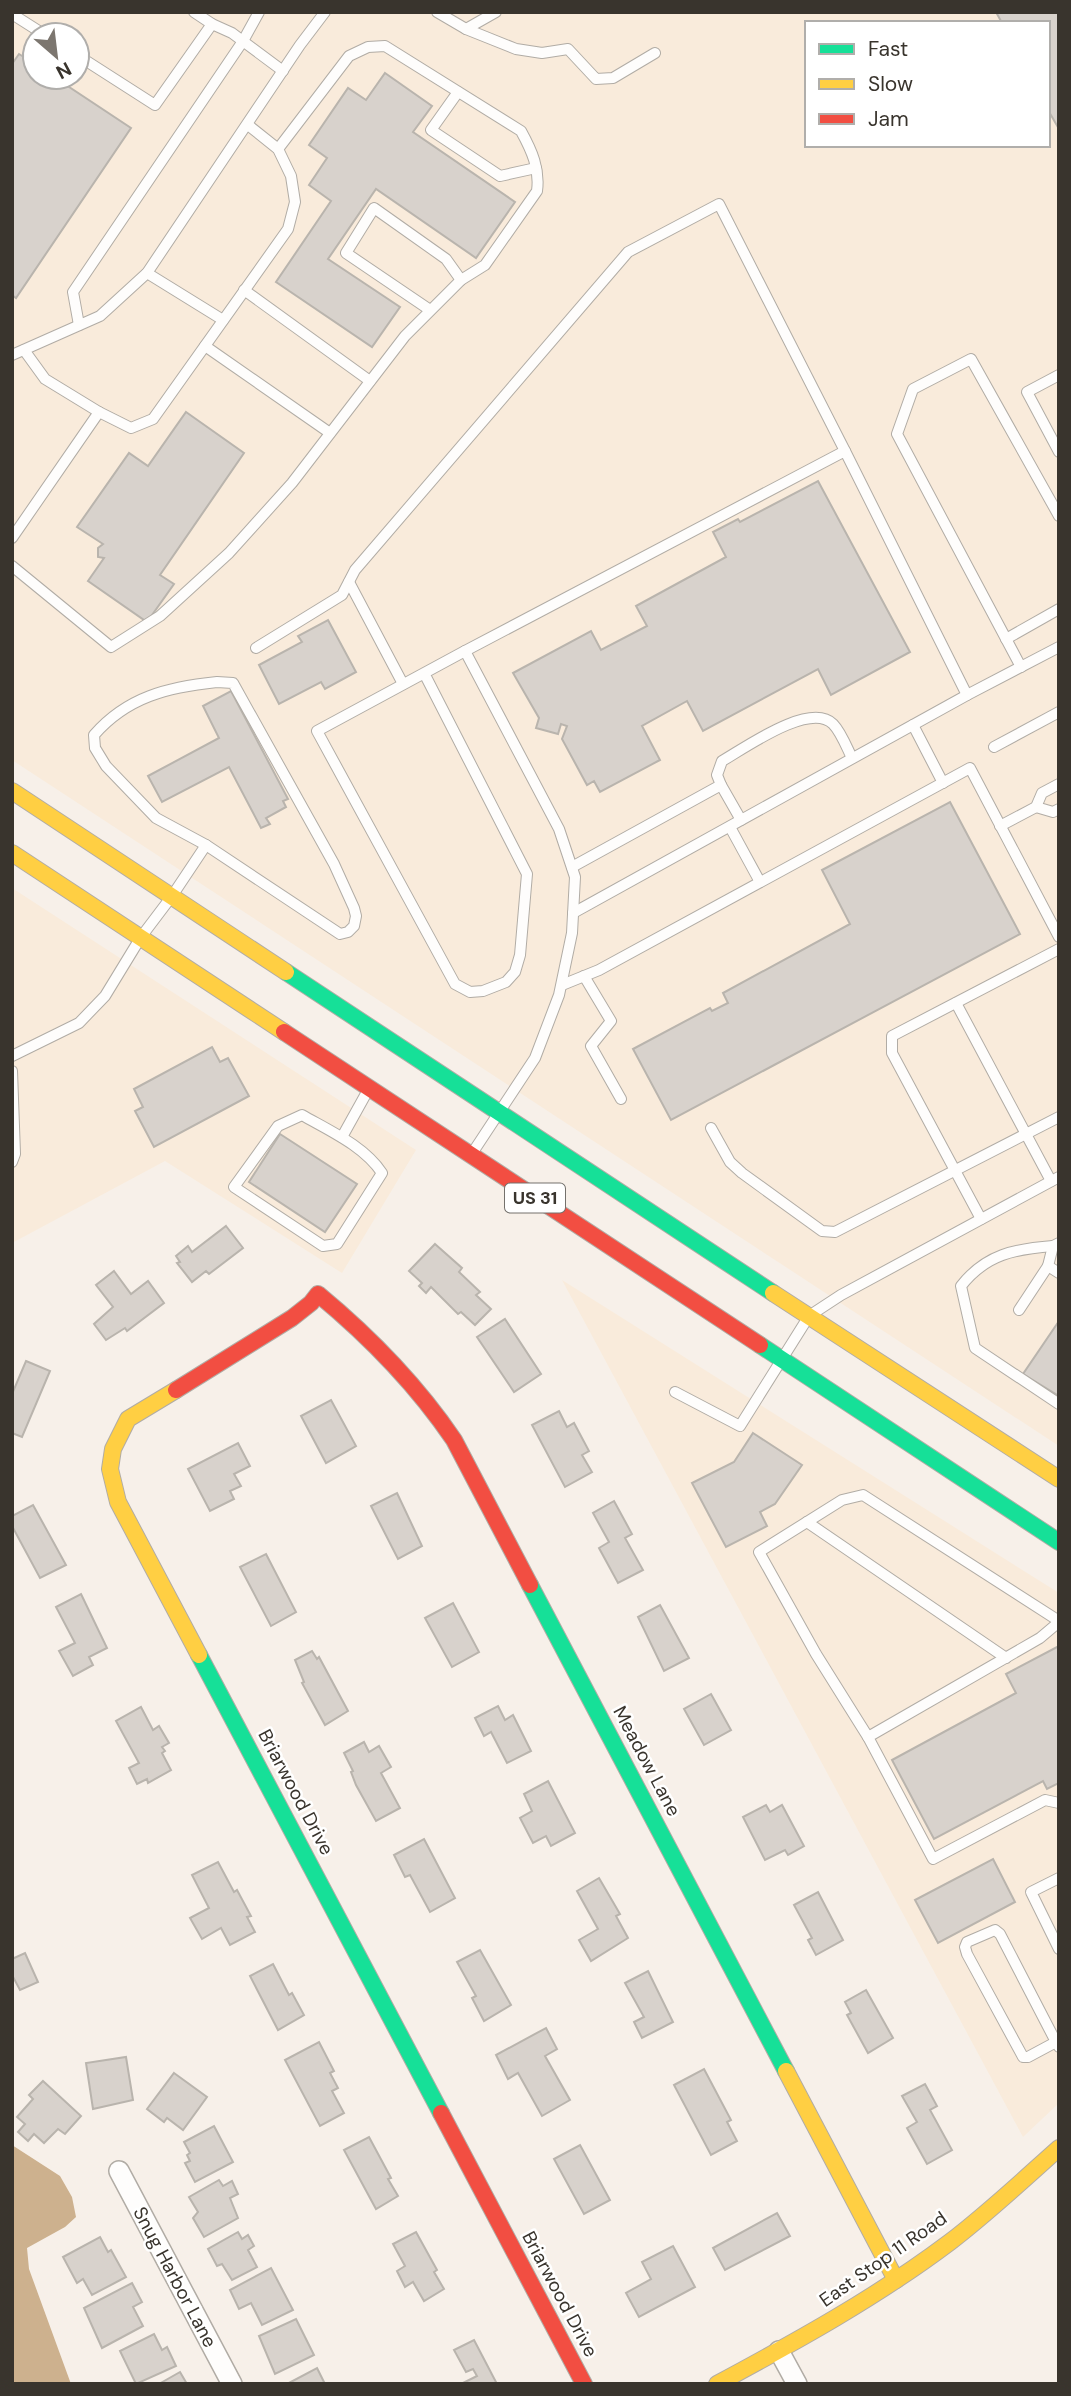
<svg xmlns="http://www.w3.org/2000/svg" width="1071" height="2396" font-family="'DM Sans',sans-serif">
	<rect width="100%" height="100%" fill="#f7f0e9"/>
	<g fill="#f9ebdb" fill-rule="evenodd">
		<path d="M12 12H1059V1446L12 760ZM807 23H1048V145H807ZM35 35H77V77H35Z"/>
		<path d="M12 888 416 1150 342 1273 165 1161 12 1243Z"/>
		<path d="M562 1280 1059 1593V2103L1023 2137Z"/>
	</g>
	<path fill="#cdb18e" d="M12 2145 60 2176 72 2197 76 2217 65 2227 27 2248 29 2269 71 2384H12Z"/>
	<g fill="#d8d2cc" stroke="#b9b4ad" stroke-width="2">
		<path d="M996 12H1059V129L1048 110V23H1002Z"/>
		<path d="M19 54 35 64V77H54L131 128 16 298 12 295V64Z"/>
		<path d="M385 73 432 106 413 132 515 202 476 258 376 189 328 259 400 307 372 347 276 282 331 201 309 185 327 158 309 145 348 88 366 100Z"/>
		<path d="M186 412 244 453 160 575 174 584 147 622 88 581 104 558 98 557V548L103 544 77 527 129 453 148 466Z"/>
		<path d="M818 481 910 652 831 695 818 669 703 731 687 701 642 726 660 760 600 792 594 781 587 785 562 739 567 726 561 724 558 734 536 728 539 718 513 673 591 631 601 650 647 626 636 606 726 557 713 532 738 519 740 522Z"/>
		<path d="M328 620 356 672 325 689 321 682 279 704 259 665 302 642 298 636Z"/>
		<path d="M231 691 288 799 283 801 286 807 266 818 270 824 261 828 229 767 162 802 148 776 219 738 203 706Z"/>
		<path d="M950 802 1020 934 671 1120 633 1049 710 1008 712 1011 728 1003 723 993 850 924 822 870Z"/>
		<path d="M212 1047 220 1062 228 1058 249 1096 154 1147 135 1111 143 1107 134 1089Z"/>
		<path d="M280 1134 357 1184 325 1232 249 1182Z"/>
		<path d="M226 1226 243 1248 209 1274 206 1271 192 1282 177 1263 180 1262 176 1256 188 1246 192 1252Z"/>
		<path d="M435 1244 462 1268 459 1272 480 1292 476 1295 491 1309 475 1325 461 1312 458 1314 431 1287 426 1293 419 1286 422 1283 409 1271Z"/>
		<path d="M114 1271 131 1294 148 1281 164 1303 127 1331 125 1328 106 1340 94 1324 113 1307 96 1285Z"/>
		<path d="M505 1319 541 1374 514 1392 477 1337Z"/>
		<path d="M1059 1321V1396L1023 1374Z"/>
		<path d="M26 1361 50 1371 22 1437 12 1433V1394Z"/>
		<path d="M331 1400 356 1446 326 1463 301 1416Z"/>
		<path d="M559 1411 567 1427 574 1423 589 1451 582 1455 592 1472 565 1487 532 1425Z"/>
		<path d="M753 1433 802 1465 775 1504 760 1512 767 1526 726 1547 692 1483 734 1462Z"/>
		<path d="M238 1443 250 1466 234 1474 241 1486 230 1491 234 1499 210 1511 188 1469Z"/>
		<path d="M397 1493 422 1546 398 1559 371 1506Z"/>
		<path d="M614 1501 632 1534 625 1538 643 1570 618 1583 599 1548 609 1542 593 1513Z"/>
		<path d="M33 1505 66 1565 40 1578 12 1526V1516Z"/>
		<path d="M266 1554 296 1612 271 1626 240 1567Z"/>
		<path d="M81 1594 107 1648 89 1657 93 1665 73 1676 59 1651 75 1643 56 1607Z"/>
		<path d="M453 1603 479 1652 452 1667 425 1618Z"/>
		<path d="M660 1605 689 1658 664 1671 638 1617Z"/>
		<path d="M1059 1646V1783L1047 1789 1043 1781 934 1839 892 1760 1016 1693 1006 1674Z"/>
		<path d="M312 1651 317 1659 319 1657 348 1711 325 1725 302 1683 304 1682 295 1660Z"/>
		<path d="M711 1694 731 1730 704 1745 684 1709Z"/>
		<path d="M498 1706 505 1720 513 1715 531 1751 507 1763 491 1732 484 1736 475 1718Z"/>
		<path d="M141 1707 153 1730 159 1726 169 1743 162 1747 165 1751 162 1753 171 1770 148 1783 147 1779 137 1784 129 1768 139 1763 116 1721Z"/>
		<path d="M364 1742 369 1752 379 1746 391 1767 381 1773 400 1808 376 1821 356 1785 351 1772 353 1771 344 1753Z"/>
		<path d="M548 1781 575 1833 551 1846 546 1836 533 1843 520 1818 532 1811 524 1794Z"/>
		<path d="M766 1805 770 1812 782 1805 804 1846 788 1855 785 1850 765 1860 743 1817Z"/>
		<path d="M424 1839 455 1898 430 1912 410 1875 405 1877 394 1855Z"/>
		<path d="M993 1859 1015 1902 938 1943 915 1900Z"/>
		<path d="M218 1862 234 1892 237 1890 251 1916 247 1917 255 1932 230 1945 221 1928 202 1939 190 1918 209 1908 192 1875Z"/>
		<path d="M599 1878 620 1914 616 1916 628 1938 591 1961 579 1940 598 1929 577 1891Z"/>
		<path d="M818 1892 843 1940 816 1955 808 1940 812 1938 794 1905Z"/>
		<path d="M480 1950 511 2005 484 2021 472 1998 476 1996 457 1962Z"/>
		<path d="M25 1953 38 1982 20 1990 12 1975V1959Z"/>
		<path d="M273 1964 289 1995 292 1993 304 2015 278 2030 250 1976Z"/>
		<path d="M648 1971 673 2022 642 2038 634 2022 644 2017 625 1983Z"/>
		<path d="M866 1990 893 2038 868 2053 847 2015 851 2013 845 2002Z"/>
		<path d="M546 2028 557 2049 545 2056 570 2100 542 2116 518 2073 508 2079 496 2055Z"/>
		<path d="M319 2042 334 2071 330 2073 338 2088 332 2091 344 2113 320 2126 285 2060Z"/>
		<path d="M126 2057 133 2100 93 2109 86 2063Z"/>
		<path d="M704 2069 731 2120 727 2122 737 2141 711 2155 674 2085Z"/>
		<path d="M174 2073 207 2097 183 2130 167 2118 164 2122 147 2109Z"/>
		<path d="M43 2081 81 2116 65 2134 58 2129 44 2143 34 2134 28 2141 18 2132 25 2124 17 2117 33 2099 29 2095Z"/>
		<path d="M925 2084 937 2106 930 2110 952 2150 927 2164 907 2128 917 2122 902 2096Z"/>
		<path d="M214 2126 233 2162 195 2182 185 2163 190 2161 187 2155 190 2153 184 2142Z"/>
		<path d="M369 2137 391 2178 388 2179 398 2196 376 2209 344 2150Z"/>
		<path d="M580 2145 610 2200 584 2214 554 2159Z"/>
		<path d="M219 2180 223 2186 232 2181 238 2194 230 2198 238 2218 204 2237 193 2218 198 2212 189 2197Z"/>
		<path d="M777 2213 790 2236 725 2270 713 2248Z"/>
		<path d="M238 2232 242 2239 248 2235 254 2246 248 2250 257 2267 232 2280 222 2264 217 2266 208 2249Z"/>
		<path d="M416 2232 437 2270 434 2272 444 2289 424 2301 413 2282 405 2287 397 2271 405 2266 393 2244Z"/>
		<path d="M100 2237 108 2252 111 2250 126 2277 92 2295 83 2279 77 2283 63 2257Z"/>
		<path d="M673 2246 695 2287 639 2317 626 2293 651 2279 642 2262Z"/>
		<path d="M271 2268 293 2310 262 2325 251 2303 239 2309 230 2290Z"/>
		<path d="M132 2283 142 2302 133 2307 143 2326 102 2348 84 2308Z"/>
		<path d="M296 2319 314 2355 275 2374 259 2336Z"/>
		<path d="M154 2334 162 2350 167 2347 176 2366 136 2384 120 2351Z"/>
		<path d="M474 2340 497 2384H461L477 2376 473 2369 466 2372 454 2350Z"/>
		<path d="M317 2368 325 2384H287Z"/>
		<path d="M180 2372 187 2384H159Z"/>
	</g>
	<g fill="none" stroke-linecap="round" stroke-linejoin="round">
		<defs>
			<g id="lane">
				<path d="M194 12 212 24 232 33 283 71"/>
				<path d="M437 12 466 29 496 12"/>
				<path d="M12 14 45 35"/>
				<path d="M466 29 516 49 542 53 568 49 596 79 613 78 655 53"/>
				<path d="M77 55 155 105 212 24"/>
				<path d="M458 92 431 130 500 176 536 168"/>
				<path d="M147 273 223 320"/>
				<path d="M244 290 370 381"/>
				<path d="M430 310 346 253 374 208 446 259 461 280"/>
				<path d="M79 325 73 292 243 41 259 12"/>
				<path d="M205 346 330 433"/>
				<path d="M12 355 100 316 147 273 300 45 325 12"/>
				<path d="M1059 375 1027 392 1059 452"/>
				<path d="M99 412 131 428 153 419 288 229 295 202 291 176 278 149 248 125"/>
				<path d="M12 538 99 412 45 379 24 350"/>
				<path d="M12 566 111 647 160 616 229 553 292 483 405 336 461 280 485 265 537 191C540 169 532 151 521 131L385 46 368 47 349 56 278 149"/>
				<path d="M349 582 403 684"/>
				<path d="M1006 639 1059 609"/>
				<path d="M256 648 342 595 355 570 628 252 719 204 845 451"/>
				<path d="M1021 667 897 434 913 389 971 359 1059 516"/>
				<path d="M424 673 527 874 520 955 515 972 506 982 483 991 470 992 455 984 317 731 465 651"/>
				<path d="M217 682 233 683 334 864 354 908 356 916 354 926 348 932 340 934 206 845 156 818 106 766 95 748 94 735C127 697 168 687 217 682Z"/>
				<path d="M913 725 943 783"/>
				<path d="M994 747 1059 712"/>
				<path d="M721 785 741 820"/>
				<path d="M1036 807 1053 812 1059 809"/>
				<path d="M1000 826 1036 807 1042 793 1059 784"/>
				<path d="M730 827 760 882"/>
				<path d="M572 867 721 785 717 775 722 761C745 748 810 701 833 724 841 732 847 748 852 758"/>
				<path d="M573 913 967 695 1059 647"/>
				<path d="M584 976 611 1021 591 1046 621 1099"/>
				<path d="M562 985 599 970 970 768 1059 937"/>
				<path d="M956 1003 1051 1181"/>
				<path d="M12 1056 79 1023 105 996 141 937 172 896 206 845"/>
				<path d="M12 1071 15 1154 12 1162"/>
				<path d="M302 1115C330 1131 364 1146 382 1173L337 1244 323 1246 234 1187 278 1126Z"/>
				<path d="M711 1128 730 1162 742 1173 822 1231 835 1232 1059 1117"/>
				<path d="M342 1137 367 1092"/>
				<path d="M473 1152 535 1058 559 995 572 933 575 877 559 829 465 651 845 451 967 695"/>
				<path d="M981 1219 892 1053V1036L1059 949"/>
				<path d="M1053 1246C1015 1249 986 1254 961 1286L975 1348 1059 1404"/>
				<path d="M1048 1266 1059 1273"/>
				<path d="M1019 1310 1048 1266 1053 1246 1059 1243"/>
				<path d="M675 1392 740 1426 809 1316 841 1295 1059 1177"/>
				<path d="M807 1522 1006 1658"/>
				<path d="M1059 1622 1040 1638 868 1737 933 1859 1045 1800 1059 1803"/>
				<path d="M868 1737 816 1654 759 1552 842 1500 863 1495 1059 1621"/>
				<path d="M1059 1878 1031 1892 1059 1949"/>
				<path d="M1056 2042 1028 2057H1023L967 1954 965 1947 967 1942 995 1930 1000 1934 1056 2042 1059 2047"/>
			</g>
			<g id="street">
				<path d="M119 2171 232 2384"/>
				<path d="M779 2351 797 2384"/>
			</g>
			<g id="fast">
				<path d="M286 972 773 1293"/>
				<path d="M760 1345 1059 1542"/>
				<path d="M530 1585 786 2071"/>
				<path d="M199 1655 441 2113"/>
			</g>
			<g id="slow">
				<path d="M12 791 286 972"/>
				<path d="M12 853 284 1032"/>
				<path d="M773 1293 1059 1479"/>
				<path d="M176 1390 128 1419 113 1449 110 1469 118 1502 199 1655"/>
				<path d="M786 2071 896 2280"/>
				<path d="M717 2384C797 2341 877 2297 950 2242 988 2213 1023 2180 1059 2148"/>
			</g>
			<g id="jam">
				<path d="M284 1032 760 1345"/>
				<path d="M176 1390 292 1318 311 1303 318 1294C370 1337 416 1384 454 1440L530 1585"/>
				<path d="M441 2113 584 2384"/>
			</g>
		</defs>
		<use href="#lane" stroke="#b1aca5" stroke-width="12"/>
		<use href="#street" stroke="#b1aca5" stroke-width="22"/>
		<use href="#fast" stroke="#b1aca5" stroke-width="18"/>
		<use href="#slow" stroke="#b1aca5" stroke-width="18"/>
		<use href="#jam" stroke="#b1aca5" stroke-width="18"/>
		<use href="#lane" stroke="#fefdfc" stroke-width="10"/>
		<use href="#street" stroke="#fefdfc" stroke-width="19"/>
		<use href="#fast" stroke="#16e098" stroke-width="16"/>
		<use href="#slow" stroke="#ffcf43" stroke-width="16"/>
		<use href="#jam" stroke="#f24e42" stroke-width="16"/>
	</g>
	<g text-anchor="middle" dominant-baseline="central" stroke-width="5" stroke-linejoin="round" paint-order="stroke">
		<rect fill="#fff" stroke="#74716c" stroke-width="2" x="505" y="1183.5" width="60" height="29" rx="5"/>
		<g font-size="18" font-weight="bold" fill="#39342d">
			<text x="535" y="1198">US 31</text>
		</g>
		<g font-size="19" fill="#39342d" stroke="#fff">
			<text transform="translate(647 1761) rotate(62)">Meadow Lane</text>
			<text transform="translate(296 1792) rotate(62)">Briarwood Drive</text>
			<text transform="translate(883 2259) rotate(-35)">East Stop 11 Road</text>
			<text transform="translate(175 2277) rotate(62)">Snug Harbor Lane</text>
			<text transform="translate(560 2294) rotate(62)">Briarwood Drive</text>
		</g>
	</g>
	<rect width="1071" height="2396" fill="none" stroke="#39342d" stroke-width="28"/>
	<rect x="805" y="21" width="245" height="126" fill="#ffffff" stroke="#b0aeab" stroke-width="2"/>
	<rect x="819" y="44" width="35" height="10" fill="#16e098" stroke="#b0aeab" stroke-width="2"/>
	<text x="868" y="56" font-size="21" fill="#39342d">Fast</text>
	<rect x="819" y="79" width="35" height="10" fill="#ffcf43" stroke="#b0aeab" stroke-width="2"/>
	<text x="868" y="91" font-size="21" fill="#39342d">Slow</text>
	<rect x="819" y="114" width="35" height="10" fill="#f24e42" stroke="#b0aeab" stroke-width="2"/>
	<text x="868" y="126" font-size="21" fill="#39342d">Jam</text>
	<g transform="translate(56 56) rotate(152)"><circle r="33" fill="#ffffff" stroke="#b0aeab" stroke-width="2"/>
	<path d="M0-5L12 26L0 18L-12 26Z" fill="#7c766f"/>
	<text y="-10" font-size="19" font-weight="bold" text-anchor="middle" fill="#39342d">N</text>
	</g>
</svg>
